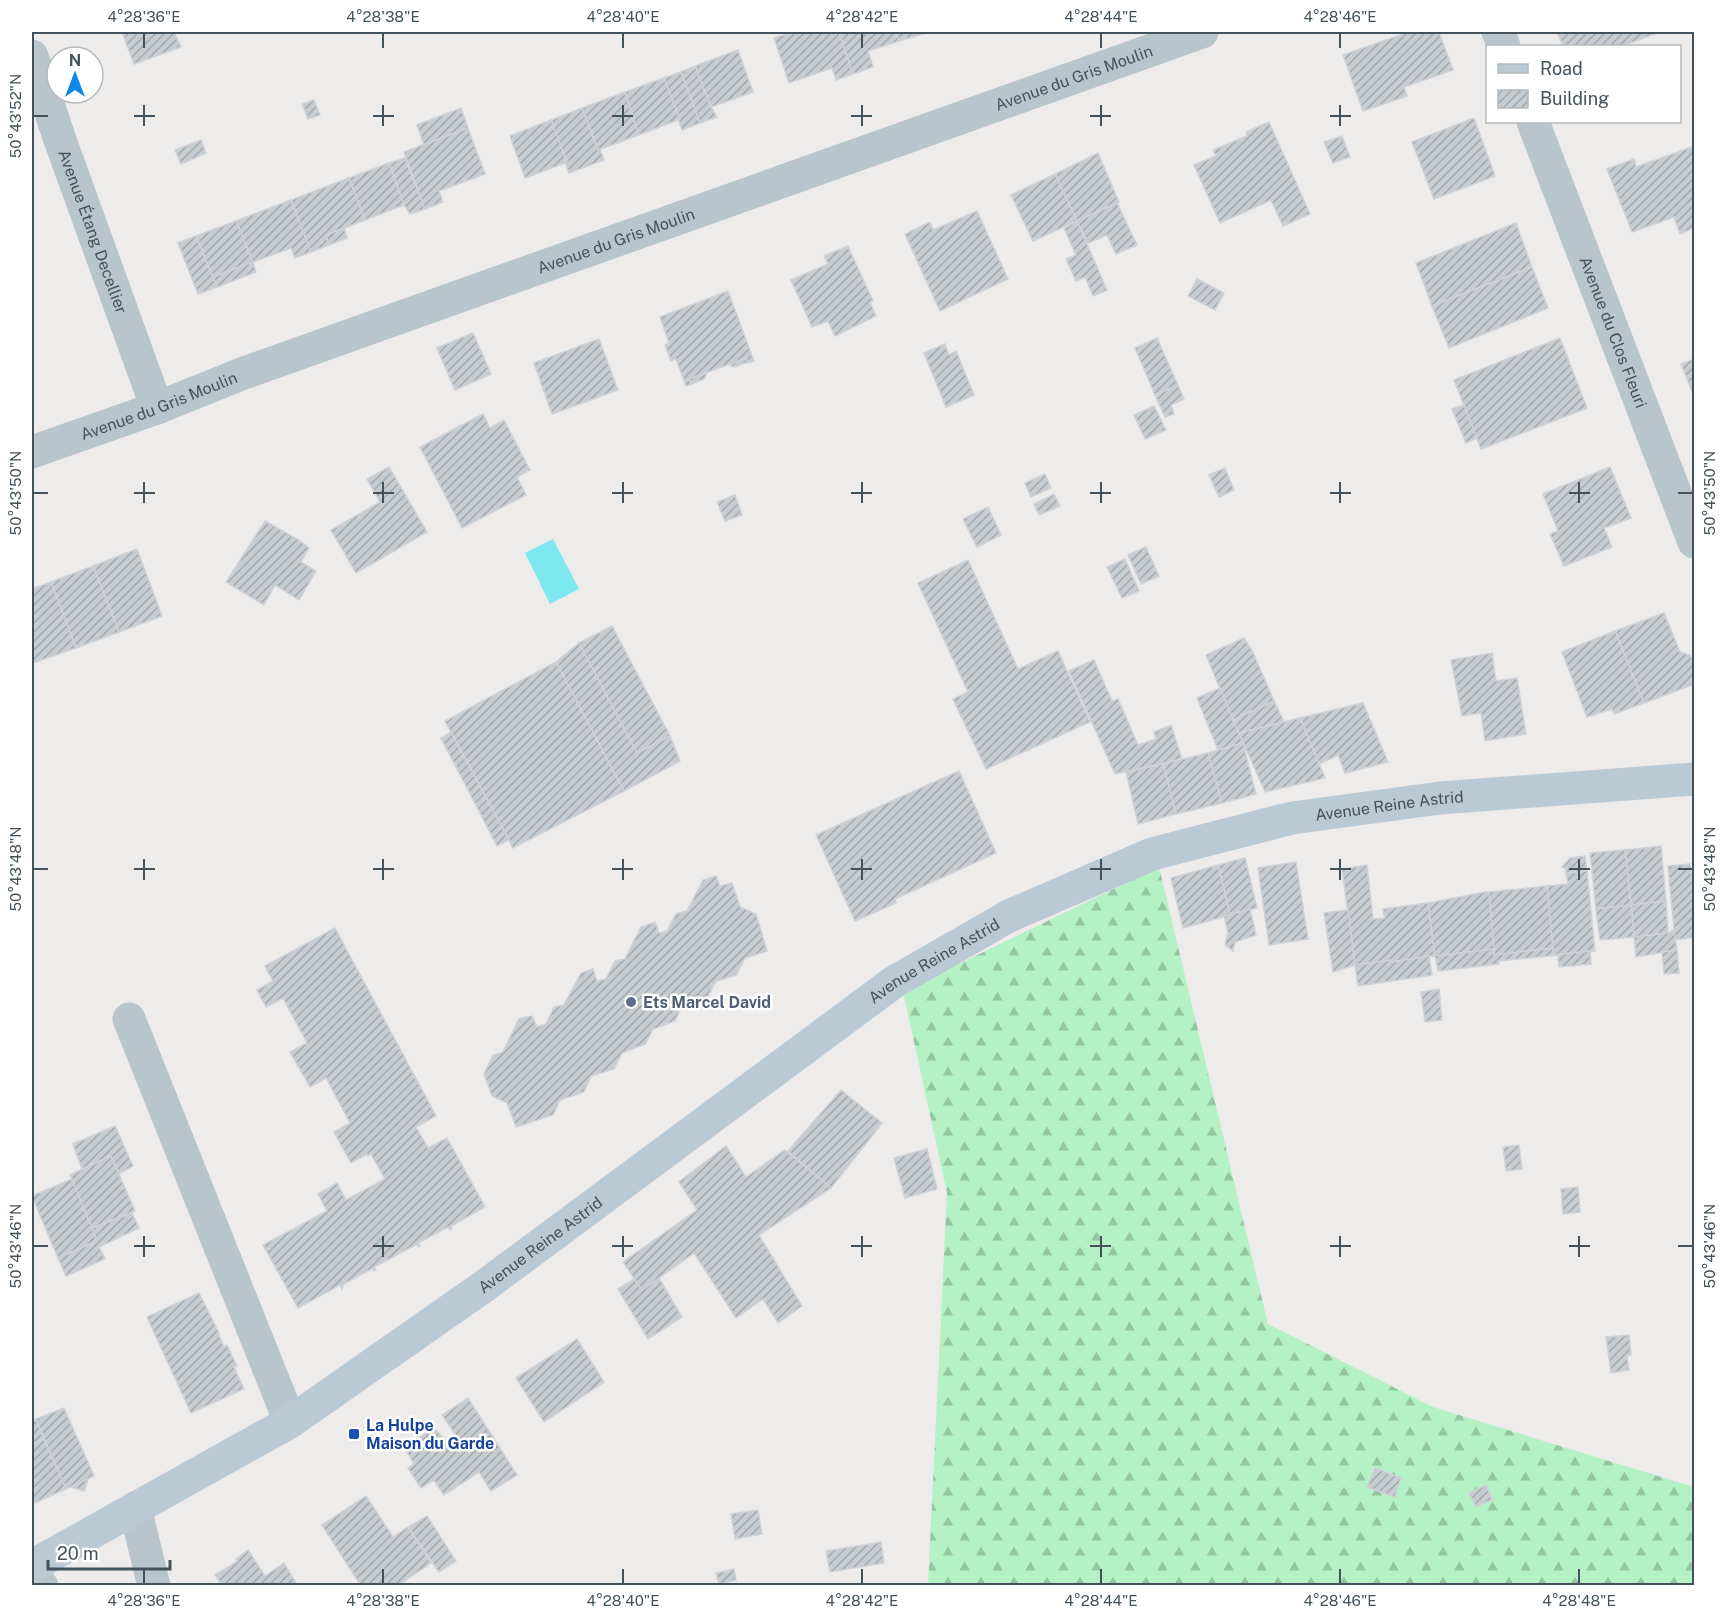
<svg xmlns="http://www.w3.org/2000/svg" width="1726" height="1617" font-family="'Public Sans',sans-serif">
	<defs>
		<pattern id="forest-firs" width="22" height="20" patternUnits="userSpaceOnUse" patternTransform="scale(1.5)"><rect width="22" height="20" fill="#b4f1c4"/><path d="M5 1l3.5 6h-7zM16 11l3.5 6h-7z" fill="#94c6a2"/></pattern>
		<pattern id="building-hatch" width="6" height="6" patternUnits="userSpaceOnUse" patternTransform="scale(1.5)"><rect width="6" height="6" fill="#c7ccd1"/><path d="M-1 1l2-2M0 6l6-6M5 7l2-2" fill="none" stroke="#a3a8ad"/></pattern>
	</defs>
	<rect width="100%" height="100%" fill="#eeebeb"/>
	<path fill="url(#forest-firs)" d="M1159 867 1268 1324 1433 1407 1694 1487V1585H928L947 1193 903 991Z"/>
	<path fill="#7ee8f1" d="M553 539 579 589 550 604 525 553Z"/>
	<g fill="url(#building-hatch)" stroke="#ced2d8" stroke-width="1.5">
		<path d="M122 32H174L181 47 134 64Z"/>
		<path d="M793 32H839L853 74 836 80 832 68 789 83 774 38Z"/>
		<path d="M839 32H895L899 41 868 51 873 67 853 74Z"/>
		<path d="M895 32H929L899 41Z"/>
		<path d="M1409 32H1439L1453 70 1404 87 1407 96 1363 111 1343 55Z"/>
		<path d="M1557 32H1655V34L1622 46H1563Z"/>
		<path d="M738 50 753 92 711 107 695 66Z"/>
		<path d="M695 66 711 107 717 117 700 123 681 72Z"/>
		<path d="M681 72 700 123 682 130 664 78Z"/>
		<path d="M664 78 680 119 639 135 625 92Z"/>
		<path d="M625 92 639 135 598 150 582 108Z"/>
		<path d="M314 100 320 115 308 119 302 104Z"/>
		<path d="M461 108 468 128 424 145 417 125Z"/>
		<path d="M582 108 598 150 600 149 604 160 569 173 551 120Z"/>
		<path d="M1474 118 1495 176 1434 199 1412 142Z"/>
		<path d="M551 120 567 162 525 178 510 136Z"/>
		<path d="M1269 122 1310 214 1283 226 1271 200 1220 223 1194 165 1216 156 1213 150 1247 136 1246 132Z"/>
		<path d="M468 128 485 174 439 191 443 202 425 209 404 152Z"/>
		<path d="M1342 136 1350 157 1333 163 1324 142Z"/>
		<path d="M201 140 206 153 181 164 175 150Z"/>
		<path d="M1692 147 1694 154V228L1680 234 1674 217 1632 232 1607 169 1634 159 1636 167Z"/>
		<path d="M1098 153 1119 202 1077 221 1055 174Z"/>
		<path d="M405 158 425 209 410 214 404 205 389 163Z"/>
		<path d="M389 163 404 205 365 220 349 178Z"/>
		<path d="M1055 174 1077 221 1033 241 1011 195Z"/>
		<path d="M349 178 365 220 326 235 329 245 311 252 291 200Z"/>
		<path d="M291 200 311 252 295 258 291 248 253 262 236 221Z"/>
		<path d="M1117 203 1137 245 1116 254 1107 235 1088 243 1077 221Z"/>
		<path d="M977 211 1008 279 940 311 905 234 930 222 933 230Z"/>
		<path d="M236 221 253 262 213 277 196 236Z"/>
		<path d="M1077 221 1107 290 1093 296 1085 277 1076 281 1066 259 1076 255 1064 228Z"/>
		<path d="M1516 223 1532 267 1432 306 1416 263Z"/>
		<path d="M344 228 347 238 329 245 326 235Z"/>
		<path d="M196 236 217 287 198 294 178 243Z"/>
		<path d="M848 246 873 301 870 302 876 316 835 336 828 321 812 327 791 280 828 264 824 256Z"/>
		<path d="M253 262 256 272 217 287 213 277Z"/>
		<path d="M1532 267 1548 308 1449 348 1432 306Z"/>
		<path d="M1197 279 1224 293 1215 310 1188 296Z"/>
		<path d="M728 291 754 361 748 363 746 358 689 379 692 384 686 386 676 359 671 361 665 345 669 343 660 317Z"/>
		<path d="M473 333 491 374 455 390 437 348Z"/>
		<path d="M1157 338 1178 385 1155 395 1135 348Z"/>
		<path d="M1560 338 1587 408 1481 449 1454 380Z"/>
		<path d="M599 339 618 390 552 414 534 363Z"/>
		<path d="M945 344 949 355 956 351 974 395 946 407 924 353Z"/>
		<path d="M746 358 748 362 734 367 729 365Z"/>
		<path d="M1694 359V396L1681 364Z"/>
		<path d="M707 373 704 379 692 384 689 379Z"/>
		<path d="M1178 385 1184 399 1171 405 1174 414 1165 417 1155 395Z"/>
		<path d="M1464 405 1477 438 1466 443 1452 409Z"/>
		<path d="M1154 406 1166 430 1145 439 1134 415Z"/>
		<path d="M483 414 490 428 504 420 530 470 517 477 526 495 462 528 420 447Z"/>
		<path d="M389 467 427 532 356 573 331 530 380 502 367 479Z"/>
		<path d="M1610 467 1631 518 1604 528 1612 547 1564 566 1550 534 1558 531 1543 494Z"/>
		<path d="M1225 468 1234 490 1219 497 1209 475Z"/>
		<path d="M1045 474 1051 488 1031 497 1025 483Z"/>
		<path d="M1054 494 1060 506 1039 515 1034 504Z"/>
		<path d="M735 495 742 515 725 521 717 502Z"/>
		<path d="M988 507 1001 535 977 547 963 519Z"/>
		<path d="M265 521 299 540 309 548 301 562 316 571 299 600 275 585 264 605 226 582Z"/>
		<path d="M1146 547 1159 576 1141 584 1128 555Z"/>
		<path d="M137 549 162 616 119 632 93 566Z"/>
		<path d="M1125 559 1139 591 1122 598 1107 567Z"/>
		<path d="M968 560 1018 669 1058 651 1090 722 986 769 953 699 968 692 918 583Z"/>
		<path d="M93 566 119 632 76 648 51 582Z"/>
		<path d="M51 582 76 648 33 663 32 658V589Z"/>
		<path d="M1664 613 1680 652 1689 655 1694 661V679L1691 682 1692 685 1644 703 1615 631Z"/>
		<path d="M612 626 670 736 637 753 579 643Z"/>
		<path d="M1615 631 1644 703 1614 714 1612 709 1587 717 1562 652Z"/>
		<path d="M1244 638 1252 650 1274 701 1233 720 1206 655Z"/>
		<path d="M579 643 637 753 670 736 680 761 624 791 556 662Z"/>
		<path d="M1492 653 1496 681 1517 678 1526 734 1485 741 1481 713 1462 716 1451 660Z"/>
		<path d="M1094 660 1112 701 1118 699 1138 745 1156 739 1154 732 1171 725 1182 759 1115 774 1069 671Z"/>
		<path d="M556 662 624 791 513 848 445 721Z"/>
		<path d="M1220 688 1243 743 1218 750 1197 698Z"/>
		<path d="M1274 701 1284 722 1239 733 1233 720Z"/>
		<path d="M1363 703 1388 762 1345 773 1338 755 1319 764 1300 718Z"/>
		<path d="M1300 718 1325 778 1265 792 1239 733Z"/>
		<path d="M451 732 509 840 497 846 441 738Z"/>
		<path d="M1243 743 1256 794 1222 803 1208 753Z"/>
		<path d="M1208 753 1222 803 1176 814 1163 764Z"/>
		<path d="M1163 764 1176 814 1138 824 1126 772Z"/>
		<path d="M959 771 996 853 895 899 896 903 855 921 816 835Z"/>
		<path d="M1661 846 1666 901 1631 905 1625 850Z"/>
		<path d="M1625 850 1631 905 1596 909 1590 853Z"/>
		<path d="M1585 856 1587 871 1566 873V869L1562 867 1570 858Z"/>
		<path d="M1245 858 1257 908 1230 915 1218 865Z"/>
		<path d="M1296 862 1308 939 1269 945 1258 868Z"/>
		<path d="M1690 864 1694 894V937L1675 940 1668 866Z"/>
		<path d="M1218 865 1230 915 1183 928 1171 878Z"/>
		<path d="M1367 865 1373 919 1385 918 1383 909 1428 903 1435 956 1391 962V960L1355 965 1342 869Z"/>
		<path d="M1587 871 1595 951 1553 955 1547 886 1568 884 1566 873Z"/>
		<path d="M716 876 720 886 732 883 740 907 756 914 767 951 745 958 736 975 716 981 707 998 682 1006 675 1021 653 1029 645 1044 622 1053 614 1069 591 1076 584 1092 560 1100 553 1115 516 1127 507 1103 492 1096 484 1074 493 1055 503 1052 519 1019 532 1016 537 1027 546 1024 554 1007 564 1005 581 973 593 969 597 981 606 979 615 961 625 959 641 927 655 922 659 933 667 931 676 914 687 911 703 880Z"/>
		<path d="M1547 886 1553 948 1494 955 1489 892Z"/>
		<path d="M1485 892H1489L1494 949 1435 956 1428 903Z"/>
		<path d="M1666 901 1668 933 1634 937 1631 905Z"/>
		<path d="M1631 905 1634 937 1600 940 1596 909Z"/>
		<path d="M1250 909 1256 935 1235 942 1233 951 1225 945 1228 933 1224 916Z"/>
		<path d="M1348 910 1355 965 1333 972 1324 913Z"/>
		<path d="M335 928 436 1116 416 1127 428 1148 447 1138 485 1207 451 1226 452 1228 450 1230 448 1227 418 1243 420 1246 418 1247 417 1244 374 1267 376 1270 374 1271 373 1268 342 1285 343 1287 342 1289 340 1285 298 1308 263 1245 327 1211 318 1194 337 1183 346 1200 385 1179 371 1154 368 1156 367 1154 351 1163 334 1132 350 1123 326 1078 310 1087 290 1052 307 1043 283 998 266 1007 257 990 273 981 265 966Z"/>
		<path d="M1674 930 1677 950 1636 957 1634 937 1668 933Z"/>
		<path d="M1553 948V955L1590 951 1591 964 1559 967 1558 955 1499 961V964L1438 971 1435 956 1494 949V955Z"/>
		<path d="M1677 950 1679 973 1664 974 1662 952Z"/>
		<path d="M1429 956 1432 975 1358 986 1355 965 1391 960V962Z"/>
		<path d="M1439 989 1442 1020 1425 1022 1421 992Z"/>
		<path d="M841 1090 882 1123 831 1188 788 1151Z"/>
		<path d="M115 1126 133 1166 119 1174 111 1156 82 1169 73 1144Z"/>
		<path d="M1519 1145 1522 1169 1506 1171 1503 1147Z"/>
		<path d="M726 1146 746 1177 785 1150 831 1188 759 1235 802 1306 778 1323 763 1299 736 1318 694 1253 642 1290 623 1262 697 1210 679 1182Z"/>
		<path d="M927 1149 937 1189 905 1198 894 1158Z"/>
		<path d="M111 1156 135 1211 92 1228 70 1175Z"/>
		<path d="M72 1179 97 1241 58 1258 32 1196Z"/>
		<path d="M1578 1187 1580 1212 1563 1214 1561 1189Z"/>
		<path d="M132 1213 139 1228 99 1247 105 1259 66 1276 58 1258 97 1241 92 1228Z"/>
		<path d="M659 1278 682 1317 648 1339 618 1289 634 1279 642 1290Z"/>
		<path d="M199 1293 219 1333H218L224 1347 227 1345 237 1366 234 1367 244 1389 191 1413 147 1317Z"/>
		<path d="M1629 1335 1631 1355 1627 1356 1629 1370 1611 1373 1606 1337Z"/>
		<path d="M577 1339 604 1382 544 1422 516 1378Z"/>
		<path d="M468 1398 517 1475 491 1491 479 1472 444 1495 434 1480 421 1488 408 1468 414 1464 404 1447 434 1428 446 1441 455 1434 442 1415Z"/>
		<path d="M64 1408 94 1476 66 1489 36 1419Z"/>
		<path d="M36 1419 44 1439 32 1444V1421Z"/>
		<path d="M44 1439 66 1489 32 1504V1444Z"/>
		<path d="M1375 1468 1401 1478 1395 1497 1367 1487Z"/>
		<path d="M88 1479 84 1491 71 1487Z"/>
		<path d="M1486 1485 1492 1500 1476 1506 1469 1493Z"/>
		<path d="M366 1496 393 1537 408 1527 431 1563 397 1586H361L322 1525Z"/>
		<path d="M758 1510 762 1534 735 1539 731 1514Z"/>
		<path d="M427 1516 456 1561 439 1572 408 1527Z"/>
		<path d="M881 1542 884 1563 830 1572 826 1551Z"/>
		<path d="M248 1550 265 1576 284 1563 298 1586H215L220 1582 215 1575 238 1561 236 1559Z"/>
		<path d="M734 1569 736 1580 719 1584 716 1573Z"/>
	</g>
	<g fill="none" stroke-linecap="round" stroke-linejoin="round">
		<g stroke="#b8c6cc" stroke-width="33">
			<path d="M1498 32 1504 46"/>
			<path id="s1" d="M32 56 60 140 157 408"/>
			<path id="s2" d="M1533 122 1694 542"/>
			<path id="s3" d="M32 452 157 408 244 373 1202 32"/>
			<path d="M129 1019 290 1422"/>
			<path d="M135 1508 154 1586"/>
			<path d="M32 1574 42 1586"/>
		</g>
		<path stroke="#bacad4" stroke-width="33" id="s4" d="M32 1566 290 1422 483 1287 894 982 1009 916 1152 854 1292 818 1440 798 1694 779"/>
	</g>
	<path fill="none" stroke="#43525a" stroke-width="2" d="M144 33V48M383 33V48M623 33V48M862 33V48M1101 33V48M1340 33V48M144 105V126M383 105V126M623 105V126M862 105V126M1101 105V126M1340 105V126M33 116H48M134 116H155M373 116H394M612 116H633M851 116H872M1090 116H1111M1330 116H1351M144 482V503M383 482V503M623 482V503M862 482V503M1101 482V503M1340 482V503M1579 482V503M33 493H48M134 493H155M373 493H394M612 493H633M851 493H872M1090 493H1111M1330 493H1351M1569 493H1590M1678 493H1693M144 859V880M383 859V880M623 859V880M862 859V880M1101 859V880M1340 859V880M1579 859V880M33 869H48M134 869H155M373 869H394M612 869H633M851 869H872M1090 869H1111M1330 869H1351M1569 869H1590M1678 869H1693M144 1236V1257M383 1236V1257M623 1236V1257M862 1236V1257M1101 1236V1257M1340 1236V1257M1579 1236V1257M33 1246H48M134 1246H155M373 1246H394M612 1246H633M851 1246H872M1090 1246H1111M1330 1246H1351M1569 1246H1590M1678 1246H1693M144 1569V1584M383 1569V1584M623 1569V1584M862 1569V1584M1101 1569V1584M1340 1569V1584M1579 1569V1584"/>
	<circle fill="#5c6f8a" stroke="#fff" stroke-width="2" cx="631" cy="1002" r="6"/>
	<rect fill="#1a4fb4" stroke="#fff" stroke-width="2" x="348" y="1428" width="12" height="12" rx="3"/>
	<g text-anchor="middle" dominant-baseline="central" stroke-width="5" stroke-linejoin="round" paint-order="stroke">
		<g font-size="16" fill="#43525a" stroke="#fff">
			<text stroke="none"><textPath href="#s3" startOffset="1107">Avenue du Gris Moulin</textPath></text>
			<text stroke="none"><textPath href="#s1" startOffset="186">Avenue Étang Decellier</textPath></text>
			<text stroke="none"><textPath href="#s3" startOffset="621">Avenue du Gris Moulin</textPath></text>
			<text stroke="none"><textPath href="#s2" startOffset="225">Avenue du Clos Fleuri</textPath></text>
			<text stroke="none"><textPath href="#s3" startOffset="135">Avenue du Gris Moulin</textPath></text>
			<text stroke="none"><textPath href="#s4" startOffset="1574">Avenue Reine Astrid</textPath></text>
			<text stroke="none"><textPath href="#s4" startOffset="1088">Avenue Reine Astrid</textPath></text>
			<text stroke="none"><textPath href="#s4" startOffset="602">Avenue Reine Astrid</textPath></text>
		</g>
		<g font-size="16" font-weight="bold" fill="#4e5e75" stroke="#fff" text-anchor="start">
			<text x="643" y="1002">Ets Marcel David</text>
		</g>
		<g font-size="16" font-weight="bold" fill="#164399" stroke="#fff" text-anchor="start">
			<text x="366" y="1425">La Hulpe<tspan x="366" dy="18">Maison du Garde</tspan></text>
		</g>
	</g>
	<rect width="1726" height="1617" fill="none" stroke="#ffffff" stroke-width="66"/>
	<rect x="1486" y="45" width="195" height="78" fill="#ffffff" stroke="#b4babd" stroke-width="1.5"/>
	<rect x="1498" y="64" width="30" height="9" fill="#bacad4" stroke="#b4babd" stroke-width="1.5"/>
	<text x="1540" y="75" font-size="18" fill="#43525a">Road</text>
	<rect x="1498" y="90" width="30" height="18" fill="url(#building-hatch)" stroke="#b4babd" stroke-width="1.5"/>
	<text x="1540" y="105" font-size="18" fill="#43525a">Building</text>
	<g transform="translate(75 75)"><circle r="28" fill="#ffffff" stroke="#b4babd" stroke-width="1.5"/>
	<path d="M0-4.5L10 22L0 15L-10 22Z" fill="#0d88e6"/>
	<text y="-9" font-size="16" font-weight="bold" text-anchor="middle" fill="#43525a">N</text>
	</g>
	<path d="M48 1560v9h122v-9" fill="none" stroke="#43525a" stroke-width="3"/>
	<text x="57" y="1560" font-size="18" fill="#43525a" stroke="#ffffff" stroke-width="4.5" paint-order="stroke">20 m</text>
	<rect x="33" y="33" width="1660" height="1551" fill="none" stroke="#43525a" stroke-width="2"/>
	<g font-size="15" text-anchor="middle" fill="#43525a">
		<text x="144" y="22">4°28'36"E</text>
		<text x="383" y="22">4°28'38"E</text>
		<text x="623" y="22">4°28'40"E</text>
		<text x="862" y="22">4°28'42"E</text>
		<text x="1101" y="22">4°28'44"E</text>
		<text x="1340" y="22">4°28'46"E</text>
		<text transform="translate(16 116) rotate(-90)" y="5">50°43'52"N</text>
		<text transform="translate(16 493) rotate(-90)" y="5">50°43'50"N</text>
		<text transform="translate(1710 493) rotate(-90)" y="5">50°43'50"N</text>
		<text transform="translate(16 869) rotate(-90)" y="5">50°43'48"N</text>
		<text transform="translate(1710 869) rotate(-90)" y="5">50°43'48"N</text>
		<text transform="translate(16 1246) rotate(-90)" y="5">50°43'46"N</text>
		<text transform="translate(1710 1246) rotate(-90)" y="5">50°43'46"N</text>
		<text x="144" y="1606">4°28'36"E</text>
		<text x="383" y="1606">4°28'38"E</text>
		<text x="623" y="1606">4°28'40"E</text>
		<text x="862" y="1606">4°28'42"E</text>
		<text x="1101" y="1606">4°28'44"E</text>
		<text x="1340" y="1606">4°28'46"E</text>
		<text x="1579" y="1606">4°28'48"E</text>
	</g>
</svg>
